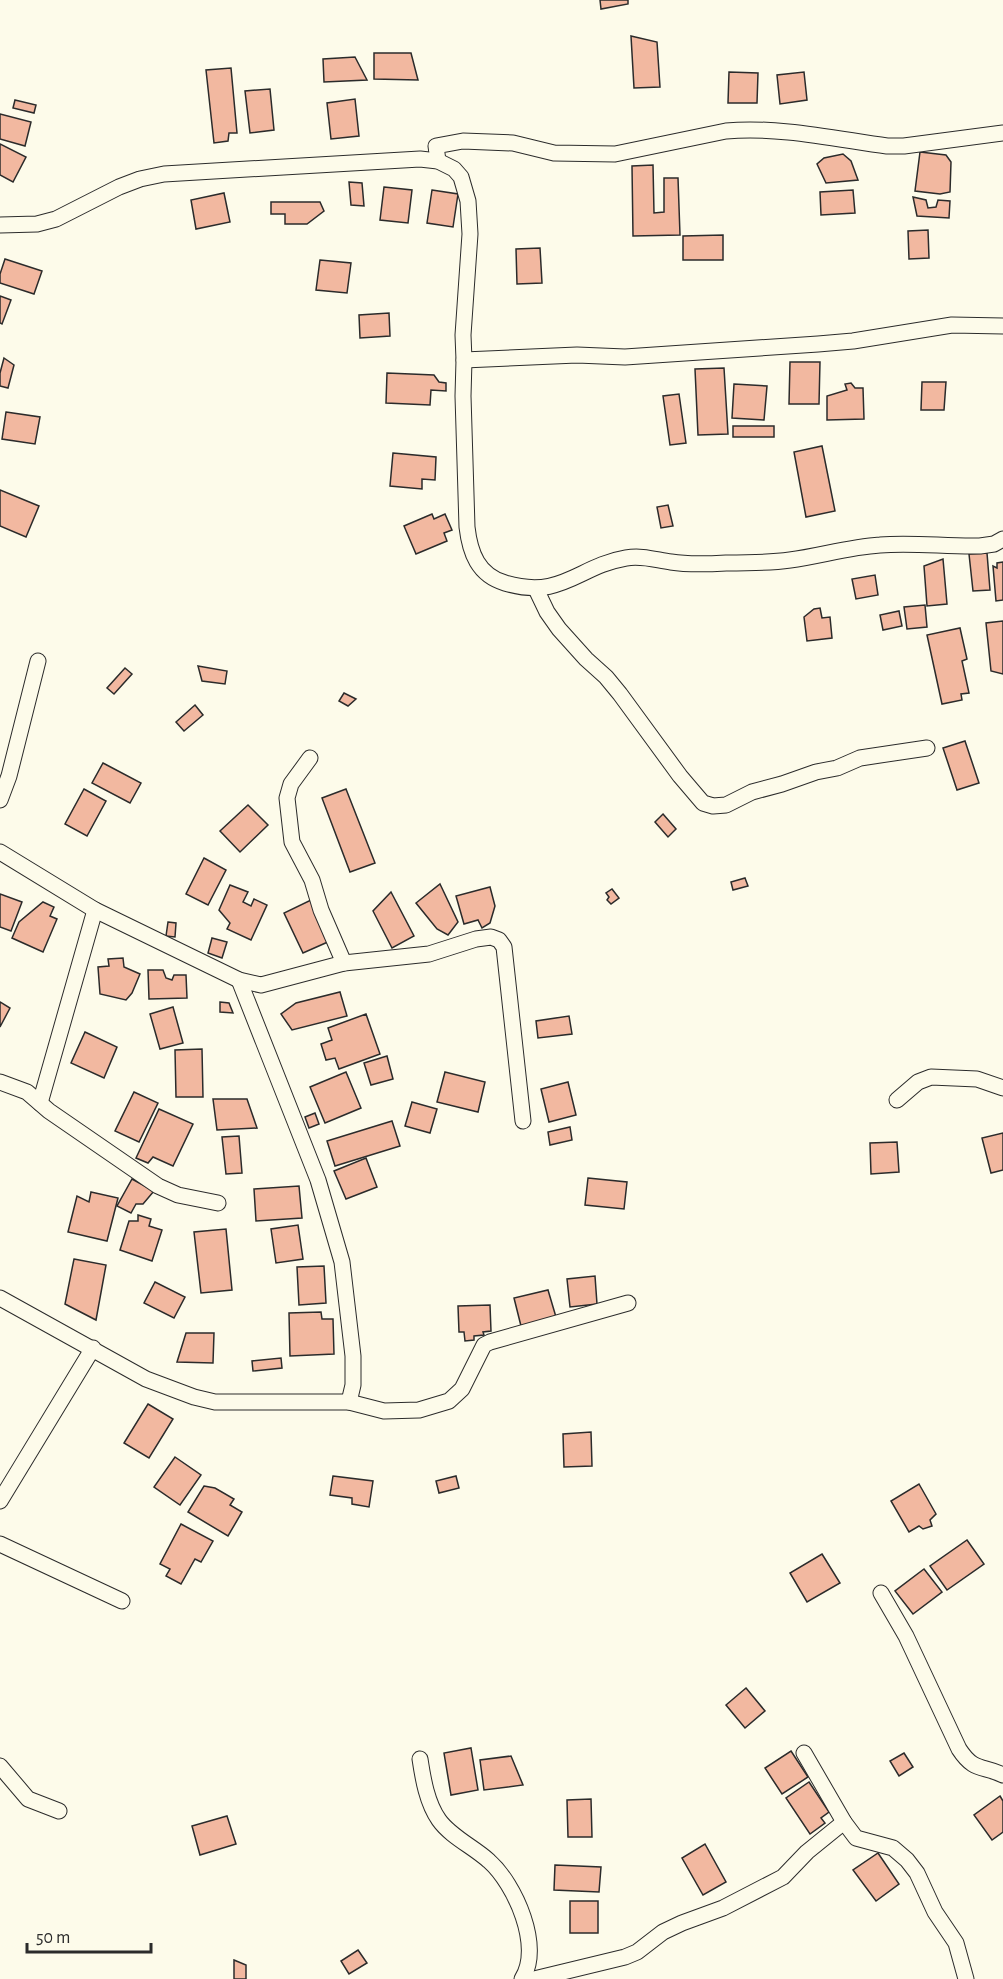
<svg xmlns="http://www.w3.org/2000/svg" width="1003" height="1979" font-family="'Alegreya Sans',sans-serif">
	<rect width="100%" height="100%" fill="#fdfbea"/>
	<g fill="#f2b8a0" stroke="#2b2b2b" stroke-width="1.5">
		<path d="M600 0H628V4L601 9Z"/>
		<path d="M631 36 657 42 660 87 634 88Z"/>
		<path d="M374 53H411L418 80 374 79Z"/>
		<path d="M355 57 367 80 324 82 323 59Z"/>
		<path d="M231 68 237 133H229L228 141 214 143 206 70Z"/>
		<path d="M729 72 758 73 757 103H728Z"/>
		<path d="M804 72 807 100 780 104 777 75Z"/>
		<path d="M270 89 274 130 250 133 245 91Z"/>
		<path d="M355 99 359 136 331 139 327 103Z"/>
		<path d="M15 100 36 105 34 113 13 108Z"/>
		<path d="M0 114 31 122 25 146 0 139Z"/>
		<path d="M0 144 26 157 13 182 0 175Z"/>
		<path d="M920 152 946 155 951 162 950 192 940 194 915 191Z"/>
		<path d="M843 154 851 161 858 180 826 183 817 164 824 158Z"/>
		<path d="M653 165 654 213 664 212V178H678L680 235 633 236 632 166Z"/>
		<path d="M349 182 362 183 364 206 351 205Z"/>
		<path d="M384 187 412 190 408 223 380 220Z"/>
		<path d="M432 190 458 194 453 227 427 223Z"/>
		<path d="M853 190 855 213 821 215 820 192Z"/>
		<path d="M224 193 230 222 196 229 191 200Z"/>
		<path d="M913 197 926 200 928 208 936 207 938 200 950 201 949 218 917 216Z"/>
		<path d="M271 202H320L324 211 307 224H285V214H271Z"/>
		<path d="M928 230 929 258 909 259 908 231Z"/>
		<path d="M723 235V260H683V236Z"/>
		<path d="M540 248 542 283 517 284 516 249Z"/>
		<path d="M5 259 42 271 34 294 0 283V274Z"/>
		<path d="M320 260 351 263 347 293 316 290Z"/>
		<path d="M0 296 11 300 2 324 0 323Z"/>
		<path d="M389 313 390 336 360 338 359 315Z"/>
		<path d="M4 358 14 365 8 388 0 386V373Z"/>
		<path d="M790 362H820L819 404H789Z"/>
		<path d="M724 368 728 434 698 435 695 369Z"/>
		<path d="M387 373 434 375 439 382 446 383V391L431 390 430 405 386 403Z"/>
		<path d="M922 382H946L944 410H921Z"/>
		<path d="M851 383 855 388H863L864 419 827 420V396L847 390 845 384Z"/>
		<path d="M734 384 767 386 764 420 732 418Z"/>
		<path d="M679 394 686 443 670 445 663 396Z"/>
		<path d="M6 412 40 417 35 444 2 439Z"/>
		<rect x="733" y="426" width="41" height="11"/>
		<path d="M822 446 835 511 806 517 794 452Z"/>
		<path d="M393 453 436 457 435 480 422 479V489L390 486Z"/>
		<path d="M0 490 39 506 26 537 0 526Z"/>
		<path d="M668 505 673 526 661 528 657 507Z"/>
		<path d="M432 514 434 519 445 514 452 530 444 533 447 541 416 554 404 526Z"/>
		<path d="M987 553 990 590 973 591 969 554Z"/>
		<path d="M943 559 947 604 927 606 924 566Z"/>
		<path d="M1003 562V600L996 601 993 566 997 568V563Z"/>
		<path d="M875 575 878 595 856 599 852 579Z"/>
		<path d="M925 605 927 627 907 629 904 607Z"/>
		<path d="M820 608 822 618 830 617 832 638 807 641 804 617 814 609Z"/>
		<path d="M899 611 902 626 883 630 880 615Z"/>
		<path d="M1003 621V674L991 671 986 623Z"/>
		<path d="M960 628 967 659 962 661 969 693 961 694 962 700 942 704 927 635Z"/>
		<path d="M198 666 227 671 225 684 202 681Z"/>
		<path d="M125 668 132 674 114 694 107 688Z"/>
		<path d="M344 693 356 699 348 706 339 701Z"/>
		<path d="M195 705 203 715 184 731 176 722Z"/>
		<path d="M965 741 979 783 957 790 943 748Z"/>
		<path d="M103 763 141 783 130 803 92 783Z"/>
		<path d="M84 789 106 801 87 836 65 824Z"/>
		<path d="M346 789 375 863 350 872 322 798Z"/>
		<path d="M248 805 268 825 240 852 220 831Z"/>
		<path d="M663 814 676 829 668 837 655 822Z"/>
		<path d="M204 858 226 870 208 905 186 894Z"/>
		<path d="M745 878 748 886 733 890 731 882Z"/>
		<path d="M440 884 458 922 448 935 437 929 416 903Z"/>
		<path d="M230 885 248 892 243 902 251 906 254 899 267 905 251 940 227 929 230 923 219 910Z"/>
		<path d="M490 887 495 906 490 923 482 928 478 920 464 924 456 896Z"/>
		<path d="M612 889 619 898 611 904 607 900 609 897 606 893Z"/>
		<path d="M391 892 414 936 392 948 373 911Z"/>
		<path d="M0 894 22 902 11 931 0 927Z"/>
		<path d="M311 900 330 941 303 953 284 913Z"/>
		<path d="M43 902 54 907 50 916 57 919 43 952 12 938 19 922Z"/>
		<path d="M168 922 176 923 175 937 166 936Z"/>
		<path d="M212 938 227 942 222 958 208 953Z"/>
		<path d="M123 958 124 967 140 974 132 993 126 1000 100 994 98 967 109 966 108 959Z"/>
		<path d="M148 970H163L166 978 172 980 174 975H186L187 998 149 999Z"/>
		<path d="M340 992 347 1016 292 1030 281 1014 296 1003Z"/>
		<path d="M0 1002 10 1008 0 1027Z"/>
		<path d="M220 1002 229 1003 233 1013 220 1012Z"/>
		<path d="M173 1007 183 1043 160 1049 150 1014Z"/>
		<path d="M366 1014 380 1054 339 1069 335 1058 326 1060 321 1044 332 1040 328 1028Z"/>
		<path d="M569 1016 572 1034 538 1038 536 1021Z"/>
		<path d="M85 1032 117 1047 104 1078 71 1063Z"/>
		<path d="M202 1049 203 1097H176L175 1050Z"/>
		<path d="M387 1056 393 1079 371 1085 364 1063Z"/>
		<path d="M346 1072 361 1108 325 1123 310 1087Z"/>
		<path d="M445 1072 485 1082 478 1112 437 1102Z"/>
		<path d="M568 1082 576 1115 549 1122 541 1089Z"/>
		<path d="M134 1092 158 1103 139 1142 115 1131Z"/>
		<path d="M213 1099H247L257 1128 217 1130Z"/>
		<path d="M412 1102 437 1109 430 1133 405 1126Z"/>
		<path d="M159 1109 193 1124 173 1166 153 1157 148 1163 136 1158Z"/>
		<path d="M315 1113 319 1124 309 1128 305 1117Z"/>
		<path d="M392 1121 400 1146 335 1166 327 1141Z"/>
		<path d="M570 1127 572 1140 550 1145 548 1132Z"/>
		<path d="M1003 1133V1170L991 1173 982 1138Z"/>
		<path d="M239 1136 242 1173 226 1174 222 1137Z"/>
		<path d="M897 1142 899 1172 871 1174 870 1143Z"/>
		<path d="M366 1158 377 1187 346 1199 334 1171Z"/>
		<path d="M588 1178 627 1182 624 1209 585 1205Z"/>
		<path d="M132 1179 154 1191 143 1204H136L131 1213 117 1206Z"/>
		<path d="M299 1186 302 1218 256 1221 254 1189Z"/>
		<path d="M91 1192 118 1198 107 1241 68 1232 77 1196 89 1202Z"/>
		<path d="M138 1215 151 1219 149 1226 162 1230 152 1261 120 1250 129 1221H138Z"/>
		<path d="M298 1225 303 1259 276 1263 271 1229Z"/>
		<path d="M226 1229 232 1290 201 1293 194 1232Z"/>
		<path d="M74 1259 106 1265 96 1320 65 1304Z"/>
		<path d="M324 1266 326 1303 299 1305 297 1267Z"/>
		<path d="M595 1276 597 1304 570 1307 567 1279Z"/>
		<path d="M155 1282 185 1297 174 1318 144 1303Z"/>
		<path d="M548 1290 556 1317 521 1326 514 1298Z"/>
		<path d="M490 1305 491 1331 483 1332 484 1335 474 1336V1340L465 1341 464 1332H459L458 1306Z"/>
		<path d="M321 1312 322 1319H333L334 1354 290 1356 289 1313Z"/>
		<path d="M186 1333H214L213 1363 177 1362Z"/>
		<path d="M281 1358 282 1368 253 1371 252 1361Z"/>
		<path d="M148 1404 173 1419 149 1458 124 1443Z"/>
		<path d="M591 1432 592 1466 564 1467 563 1434Z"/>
		<path d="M175 1457 201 1475 180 1505 154 1487Z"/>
		<path d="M333 1476 373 1481 369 1507 352 1504V1498L330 1495Z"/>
		<path d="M456 1476 459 1488 439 1493 436 1481Z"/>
		<path d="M919 1484 936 1514 930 1520 932 1526 923 1529 919 1526 909 1532 891 1501Z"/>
		<path d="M204 1486 215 1488 234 1499 230 1505 242 1512 228 1536 188 1512Z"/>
		<path d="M181 1524 213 1541 201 1562 195 1559 181 1584 166 1576 170 1569 160 1564Z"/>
		<path d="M967 1540 984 1564 947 1590 930 1566Z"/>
		<path d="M822 1554 840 1583 807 1602 790 1573Z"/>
		<path d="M924 1569 942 1592 913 1614 895 1591Z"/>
		<path d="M746 1688 765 1711 745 1728 726 1705Z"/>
		<path d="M471 1748 478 1790 451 1795 444 1753Z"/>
		<path d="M791 1751 808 1777 782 1794 765 1768Z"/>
		<path d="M904 1753 913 1767 899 1776 890 1761Z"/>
		<path d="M511 1756 523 1785 484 1790 480 1760Z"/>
		<path d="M809 1782 829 1812 821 1818 825 1823 810 1834 786 1798Z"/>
		<path d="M1000 1796 1003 1801V1832L992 1840 974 1815Z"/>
		<path d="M591 1799 592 1837H568L567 1800Z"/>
		<path d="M227 1816 236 1844 200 1855 192 1826Z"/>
		<path d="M705 1844 726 1882 703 1895 682 1858Z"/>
		<path d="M878 1853 899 1884 876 1901 853 1870Z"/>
		<path d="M555 1865 601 1867 599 1892 554 1890Z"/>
		<rect x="570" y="1901" width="28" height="32"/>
		<path d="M358 1950 367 1963 349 1974 341 1961Z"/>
		<path d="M234 1960 246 1965V1979H234Z"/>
	</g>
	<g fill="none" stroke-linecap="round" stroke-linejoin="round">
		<defs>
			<g id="minor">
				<path d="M438 161 436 146 463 141 513 143 554 153 615 154 726 131C777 126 836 139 887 146H904L1003 133"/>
				<path d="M0 225 37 224 56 219 119 187 140 179 164 174 420 159 438 161 454 169 461 177 468 201 470 234 463 335 464 360 463 396 467 527C470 553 478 575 505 583 562 600 578 566 626 558 642 555 656 560 671 562 689 565 709 564 726 563 747 563 769 563 790 560 820 556 849 547 880 545 913 542 947 547 980 546L994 544 1003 539"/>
				<path d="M464 360 577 355 625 357 818 344 853 341 952 325 1003 326"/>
				<path d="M536 589 547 612 559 629 586 659 606 677 620 694 680 776 703 803 713 806 726 805 752 792 782 784 816 772 837 768 860 758 927 748"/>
				<path d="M310 758 291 784 287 798 292 842 312 880 321 910 344 963"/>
				<path d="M0 800 9 776 38 661"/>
				<path d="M0 852 95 910 239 980 261 985 344 963 429 954 476 939 491 937 499 940 504 947 523 1121"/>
				<path d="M239 980 318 1180 342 1262 353 1356V1385L349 1402"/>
				<path d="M0 1082 27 1092 49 1111 158 1186 178 1195 218 1203"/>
				<path d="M897 1100 918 1082 931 1077 977 1079 1003 1088"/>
				<path d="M40 1103 95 910"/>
				<path d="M0 1298 146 1379 194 1397 215 1402H349L384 1411 419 1410 449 1401 462 1389 484 1345 490 1342 628 1303"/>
				<path d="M0 1501 93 1348"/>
				<path d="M0 1544 122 1601"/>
				<path d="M881 1593 906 1636 959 1749C974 1772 982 1765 1003 1775"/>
				<path d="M804 1753 844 1822 856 1838 893 1848 907 1860 917 1873 935 1912 956 1943 966 1979"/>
				<path d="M420 1759C423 1779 427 1803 439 1820 451 1837 474 1847 489 1861 515 1884 543 1947 522 1979"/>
				<path d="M0 1766 28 1799 59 1811"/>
				<path d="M534 1979 625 1957 637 1952 663 1932 682 1923 723 1908 783 1877 807 1852 844 1822"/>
			</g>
		</defs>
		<use href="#minor" stroke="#2b2b2b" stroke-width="17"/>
		<use href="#minor" stroke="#fdfbea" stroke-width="15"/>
	</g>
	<path d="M27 1943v9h124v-9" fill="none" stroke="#2b2b2b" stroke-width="3"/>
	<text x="36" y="1943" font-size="18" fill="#2b2b2b" stroke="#fdfbea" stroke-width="4.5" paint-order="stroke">50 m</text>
</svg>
